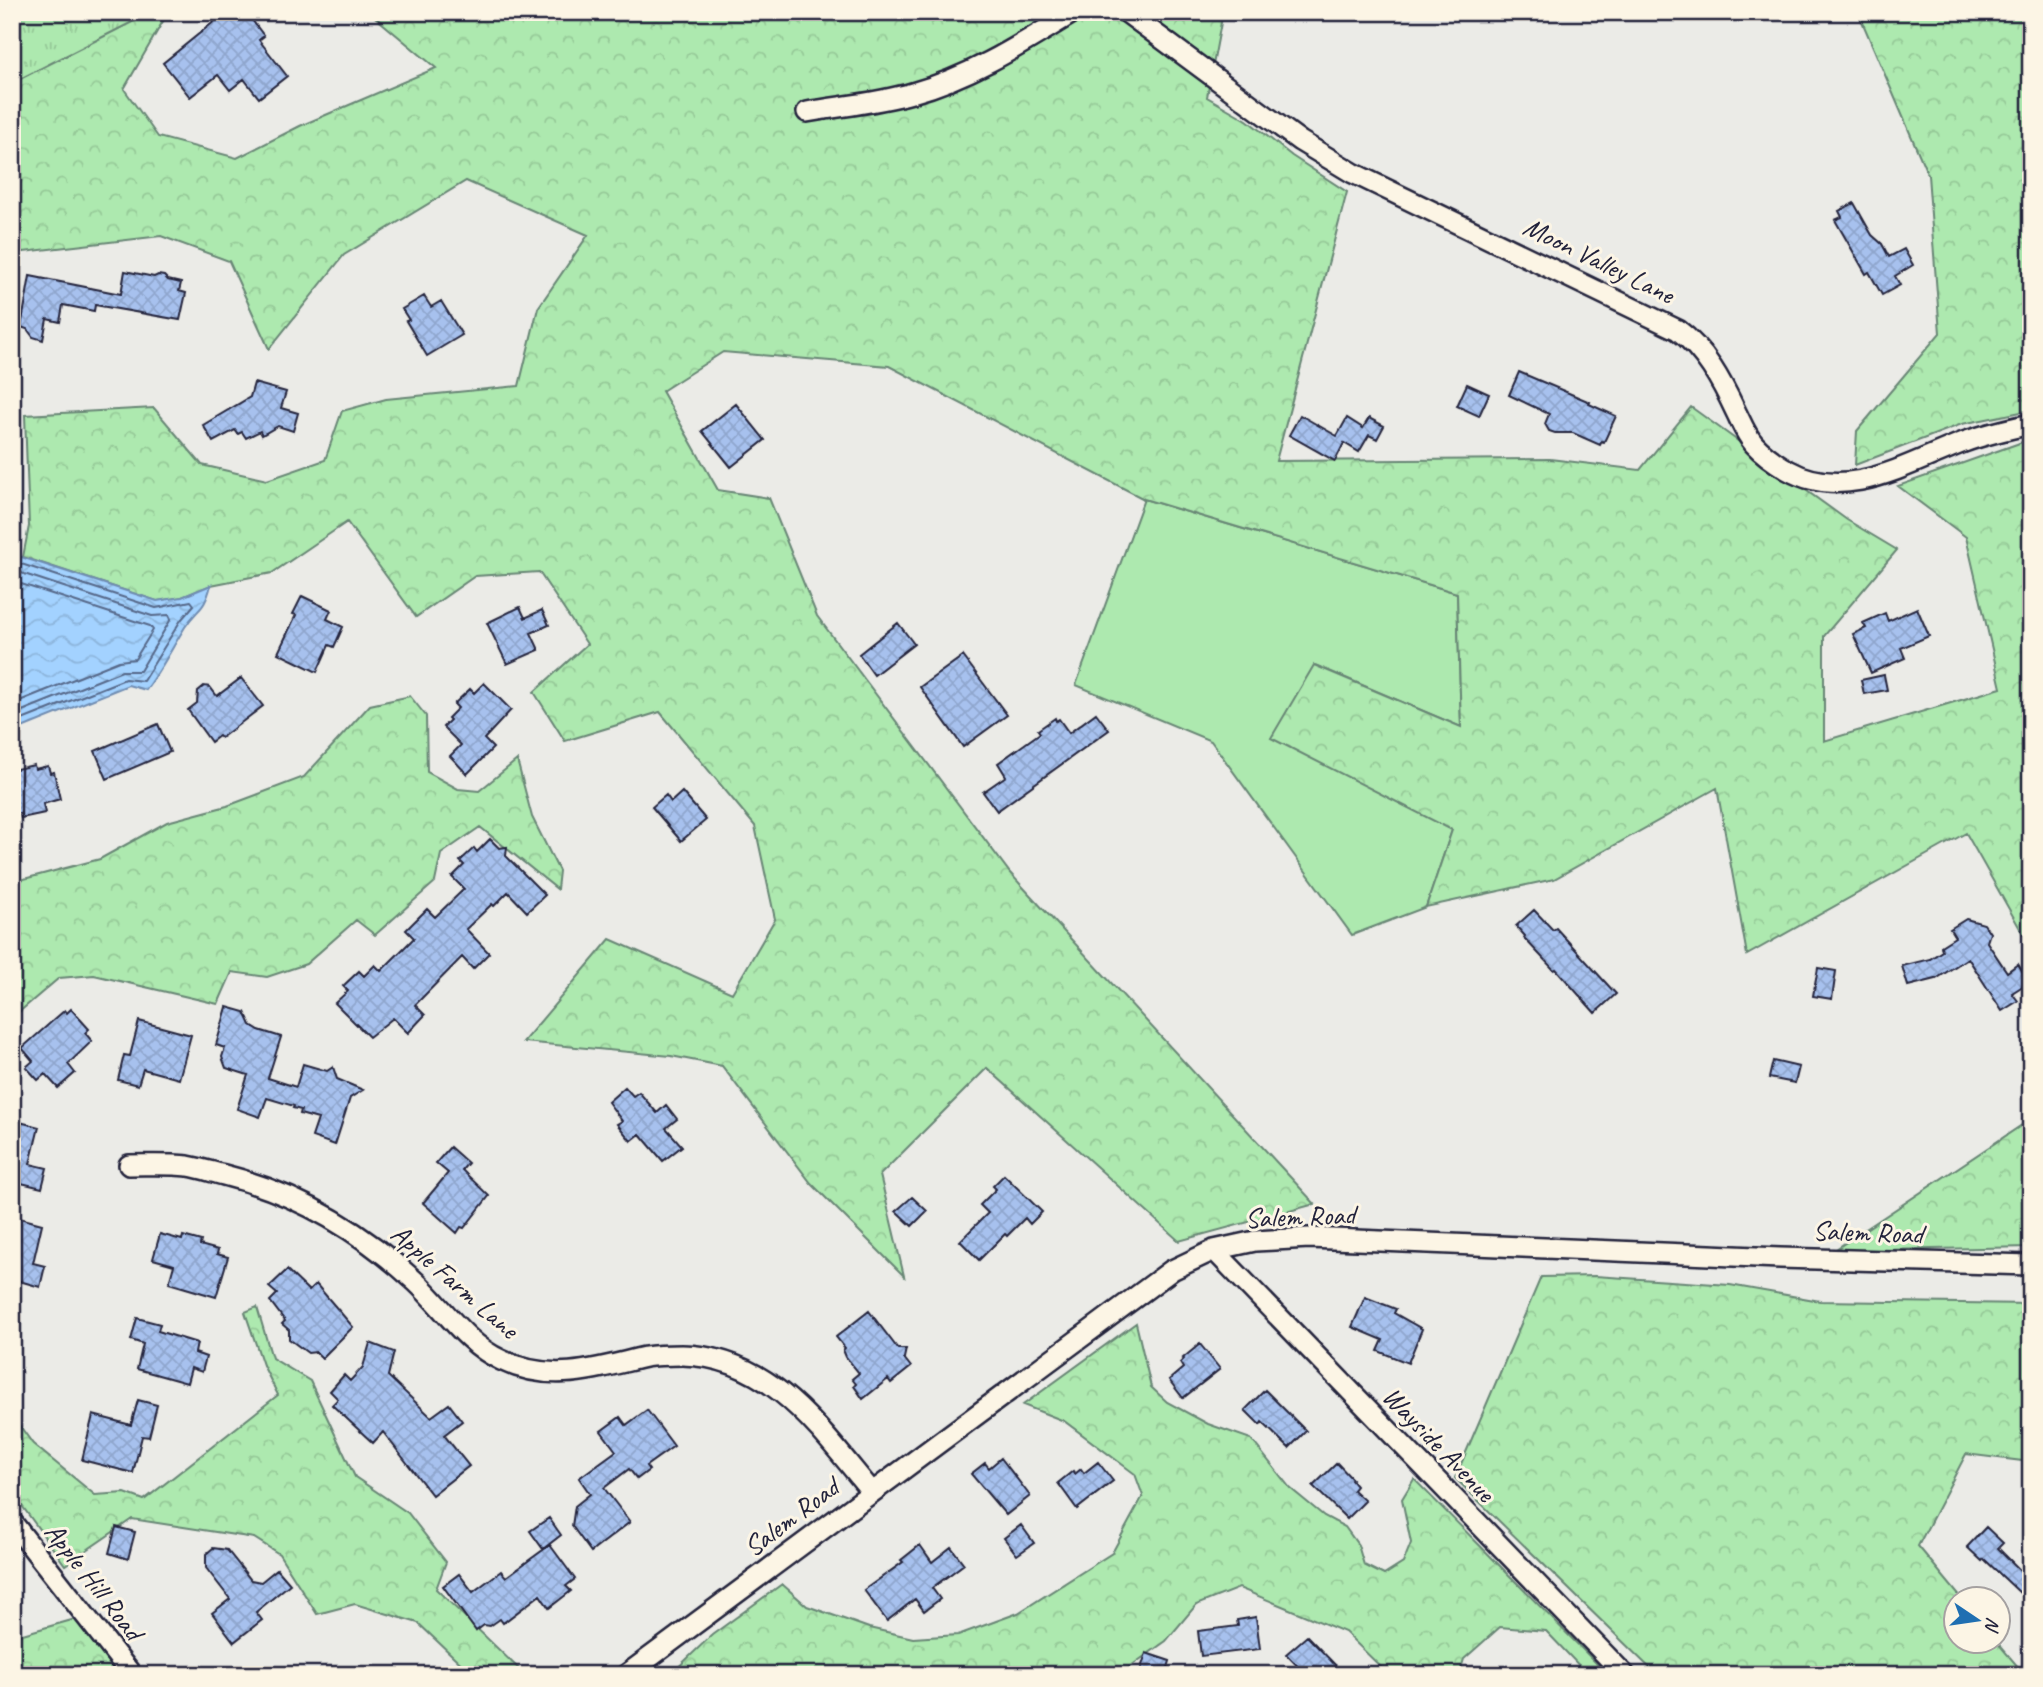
<svg xmlns="http://www.w3.org/2000/svg" width="2043" height="1687" font-family="Caveat,sans-serif">
<defs>
<pattern id="forest-crowns" width="20" height="18" patternUnits="userSpaceOnUse" patternTransform="scale(1.75)"><rect width="20" height="18" fill="#ade9af"/><path d="M2 6a3 3 0 1 1 6 0M12 15a3 3 0 1 1 6 0" fill="none" stroke="#95c897"/></pattern>
<pattern id="park-tufts" width="24" height="20" patternUnits="userSpaceOnUse" patternTransform="scale(1.75)"><rect width="24" height="20" fill="#ade9af"/><path d="M3 7l-1-3M5 7V3M7 7l1-3M15 17l-1-3M17 17v-4M19 17l1-3" fill="none" stroke="#95c897"/></pattern>
<pattern id="water-waves" width="16" height="10" patternUnits="userSpaceOnUse" patternTransform="scale(1.75)"><rect width="16" height="10" fill="#a3d2ff"/><path d="M0 5q4-4 8 0t8 0" fill="none" stroke="#8cb4db"/></pattern>
<pattern id="building-cross-hatch" width="8" height="8" patternUnits="userSpaceOnUse" patternTransform="scale(1.75)"><rect width="8" height="8" fill="#a7c1ee"/><path d="M0 0l8 8M0 8l8-8" fill="none" stroke="#8fa6cd"/></pattern>
</defs>
<rect width="100%" height="100%" fill="#ebebe7"/>
<filter id="ink" filterUnits="userSpaceOnUse"><feTurbulence type="fractalNoise" baseFrequency=".0143" numOctaves="2"/><feDisplacementMap in="SourceGraphic" scale="14" xChannelSelector="R" yChannelSelector="G"/><feConvolveMatrix kernelMatrix="1 2 1 2 8 2 1 2 1" color-interpolation-filters="sRGB"/></filter>
<g filter="url(#ink)">
<path fill="#ade9af" stroke="#688675" stroke-width="2" d="M1144 499 1457 593 1461 727 1315 665 1452 830 1426 907 1352 935 1211 741 1076 685Z"/>
<path fill="url(#forest-crowns)" stroke="#688675" stroke-width="2" d="M12 12H171L166 16 124 89 158 137 237 158 300 126 436 68 369 12H1223L1207 97 1247 120 1292 156 1347 192 1276 461 1550 459 1640 470 1691 407 1847 520 1897 550 1824 636V741L2001 688 1966 537 1898 486 2031 439V948L1966 833 1747 955 1717 788 1554 879 1426 907 1452 830 1271 738 1314 665 1461 727 1457 593 1144 499 889 366 723 352 662 391 718 490 769 498 817 616 1010 873 1315 1204 1179 1241 987 1068 880 1175 904 1276 811 1183 722 1066 671 1056 523 1042 610 939 732 993 775 919 755 826 660 712 565 741 534 692 587 644 539 572 475 576 416 617 347 522 272 573 211 585 182 597 157 601 23 557 29 526 25 415 154 408 202 465 267 480 325 460 342 411 386 399 519 386 538 308 588 235 466 181 344 255 269 349 229 261 161 236 15 253 12 252Z
M1858 12H2031V410L1962 424 1855 465 1857 431 1940 333 1928 175Z
M410 696 426 716 427 772 458 789 479 791 517 760 532 817 559 871 557 889 480 827 441 854 435 882 375 935 356 920 306 964 267 977 232 972 218 1004 94 975 59 978 12 1018V884L20 880 100 859 167 822 227 806 304 777 370 705Z
M2031 1120V1247L1833 1251 2028 1121Z
M1595 1276 1730 1285 1820 1301 2031 1304V1462L1966 1454 1918 1546 1962 1599 1955 1600V1642H1997L2025 1675H1657L1455 1478 1541 1277Z
M257 1307 272 1358 310 1381 355 1477 408 1513 446 1562 436 1589 520 1670 547 1675H473L418 1623 355 1604 317 1614 279 1554 254 1538 132 1519 65 1565 12 1492V1415L33 1444 95 1495 125 1493 144 1500 278 1395 263 1365 245 1312Z
M1136 1323 1151 1387 1167 1402 1208 1424 1251 1439 1290 1488 1324 1516 1345 1527 1358 1545 1364 1565 1384 1575 1403 1563 1411 1543 1402 1499 1414 1479 1608 1675H1588L1546 1631 1500 1627 1464 1659 1459 1675H1389L1345 1632 1239 1588 1196 1605 1166 1641 1118 1675H670L712 1635 782 1584 807 1606 869 1628 913 1638 958 1635 1018 1613 1112 1553 1143 1496 1135 1474 1064 1421 1023 1405Z
M86 1616 132 1675H12V1637Z"/>
<path fill="url(#park-tufts)" stroke="#688675" stroke-width="2" d="M12 12H152L12 83Z"/>
<path fill="url(#water-waves)" stroke="#6f8cb1" stroke-width="2" d="M12 554 157 601 182 597 211 585C204 612 198 607 185 627 172 648 161 670 146 690L128 685 12 732Z"/>
<g fill="none" stroke-linecap="round" stroke-linejoin="round">
<path stroke="#566889" stroke-width="2" d="M12 561 156 608 191 601 194 605 181 620 143 681 125 679 12 724
M12 570 152 616 169 615 171 619 140 671H122L12 715
M12 581 150 626 153 630 135 659 119 661 12 704"/>
</g>
<path fill="url(#building-cross-hatch)" stroke="#22223b" stroke-width="2" d="M226 12H246L264 36 259 40 287 76 259 98 244 79 230 90 218 75 190 97 163 63Z
M1854 203 1872 235 1882 244 1889 257 1904 249 1913 265 1895 276 1900 285 1882 295 1869 272 1866 274 1835 220 1842 217 1839 211Z
M125 271 154 277 158 275 164 276 168 280 181 283 179 291 186 293 180 320 95 305 94 311 63 305 60 322 47 319 43 340 33 337 27 329 21 327 30 276 121 294Z
M424 296 431 307 441 301 462 335 427 356 406 321 409 320 402 309Z
M1519 372 1590 402 1589 404 1616 416 1604 442 1602 441 1600 445 1573 433H1555L1549 431 1545 424 1549 414 1509 395Z
M254 383 286 392 281 408 298 413 293 431 278 426 262 435 260 431 246 438 242 432 238 434 235 430 213 442 203 425 250 397Z
M1467 384 1489 394 1479 416 1457 406Z
M736 404 765 440 731 467 702 431Z
M1300 415 1337 436 1347 418 1363 428 1369 418 1384 426 1377 439 1369 435 1359 452 1344 443 1335 461 1289 435Z
M302 596 331 610 327 619 343 627 334 647 329 645 317 672 278 653 296 615 293 614Z
M520 607 525 618 542 610 549 625 531 633 539 650 507 664 487 623Z
M1917 608 1929 636 1901 648 1905 658 1871 673 1853 634 1866 628 1863 623 1885 613 1888 621Z
M898 623 914 644 874 675 859 654Z
M963 656 1007 715 963 747 920 687Z
M1884 675 1887 690 1864 694 1861 680Z
M241 678 263 706 221 738 219 736 211 742 188 710 197 703 198 691 204 686 210 687 217 696Z
M484 683 511 710 484 739 493 748 467 774 450 756 461 745 443 727 450 720 448 718 458 708 454 704 470 689 474 693Z
M1096 713 1109 730 997 811 983 792 1006 776 998 763 1040 733 1038 730 1055 718 1056 721 1059 719 1069 733Z
M158 724 170 752 107 779 95 751Z
M34 765 35 769 48 766 50 773 54 772 60 799 43 804 45 813 21 818 20 813 15 814 12 812V770Z
M682 792 706 820 681 841 652 807 666 795 671 802Z
M490 839 499 848 507 847 506 856 545 895 527 912 508 892 494 906 492 904 466 929 489 953 473 969 462 957 415 1005 425 1015 408 1033 393 1018 369 1037 335 1003 348 991 343 986 359 971 364 976 375 965 381 971 414 938 406 930 427 909 435 917 464 889 452 877 464 865 460 861 474 848 477 852Z
M1534 910 1553 930 1556 928 1616 994 1595 1013 1556 969 1554 970 1524 938 1525 936 1516 926Z
M1966 919 1984 924 1990 933 1987 942 2007 972 2018 964 2029 982 2012 993 2018 1001 2002 1011 1968 958 1936 979 1908 986 1902 966 1930 959 1942 951 1941 946 1955 937 1950 929Z
M1818 968 1836 971 1832 999 1813 996Z
M227 1007 245 1012 251 1025 259 1030 281 1037 268 1078 296 1087 303 1064 327 1071 333 1067 337 1079 363 1090 350 1098 335 1145 312 1137 318 1119 300 1114 301 1110 293 1108 294 1106 267 1098 260 1117 237 1109 248 1075 226 1068 222 1057 225 1048 216 1045Z
M71 1009 89 1029 85 1033 92 1041 68 1064 75 1073 58 1088 45 1074 38 1080 26 1067 33 1061 22 1048 65 1010 67 1013Z
M139 1021 191 1035 179 1079 143 1069 138 1085 118 1080 124 1055 130 1056Z
M1773 1061 1799 1067 1795 1083 1769 1078Z
M625 1087 633 1096 639 1092 657 1113 666 1105 677 1119 666 1128 682 1146 663 1161 640 1134 631 1141 617 1124 622 1121 608 1102Z
M12 1120 39 1127 30 1164 47 1168 42 1188 17 1182 18 1177 12 1176Z
M450 1147 468 1163 462 1170 489 1196 464 1228 461 1227 457 1233 423 1203 448 1173 436 1163Z
M1004 1175 1042 1212 1030 1224 1025 1218 1007 1236 1005 1234 979 1260 960 1241 988 1213 980 1205 996 1189 993 1186Z
M912 1197 927 1211 912 1226 896 1211Z
M12 1216 42 1224 33 1263 45 1266 40 1287 16 1280 18 1271 12 1269Z
M160 1234 182 1240 183 1236 201 1241 200 1245 218 1250 217 1254 228 1257 216 1297 169 1283 174 1265 153 1259Z
M287 1270 309 1291 316 1284 353 1327 322 1358 316 1352 308 1353 289 1339V1330L282 1324 285 1321 270 1301 277 1294 269 1287Z
M1365 1297 1396 1309 1394 1313 1422 1329 1408 1363 1378 1351 1383 1340 1352 1327Z
M869 1311 898 1349H906L904 1358 911 1367 891 1383 888 1379 863 1399 854 1386 856 1384 852 1379 859 1373 846 1357 843 1350 845 1348 836 1337Z
M137 1318 160 1324 158 1331 197 1343 195 1353 206 1357 202 1372 191 1368 187 1383 137 1369 143 1344 131 1340Z
M370 1343 394 1352 388 1376 431 1417 449 1404 462 1421 444 1435 469 1466 432 1495 383 1432 373 1443 332 1405 338 1399 330 1391 344 1375 350 1381 363 1367Z
M1200 1344 1220 1369 1183 1398 1169 1380 1183 1368 1180 1363 1184 1359 1183 1358Z
M1265 1390 1306 1431 1289 1448 1262 1422 1260 1425 1245 1410Z
M138 1400 157 1405 149 1437 142 1436 133 1473 82 1460 93 1415 131 1425Z
M647 1410 674 1446 646 1466 649 1470 637 1479 629 1469 604 1488 630 1522 591 1552 572 1526 575 1506 590 1494 579 1478 616 1451 601 1431 620 1417 626 1425Z
M1001 1458 1030 1496 1006 1515 971 1474 985 1463 989 1468Z
M1098 1462 1113 1481 1077 1509 1058 1483 1073 1471 1075 1474 1081 1469 1084 1473Z
M1337 1463 1352 1479 1351 1480 1356 1486 1353 1490 1365 1501 1347 1519 1313 1486Z
M549 1518 561 1535 543 1549 530 1531Z
M1021 1525 1034 1543 1017 1555 1004 1538Z
M116 1527 135 1532 128 1559 109 1553Z
M1986 1527 2003 1543 1998 1548 2031 1581 2021 1594 1984 1559 1982 1561 1967 1547Z
M550 1545 575 1579 566 1586 571 1591 549 1608 540 1595 503 1623 500 1619 490 1626 484 1625 476 1631 443 1586 459 1574 473 1592 501 1571 506 1577Z
M920 1545 932 1562 951 1547 964 1564 932 1588 940 1599 924 1611 915 1599 887 1621 864 1590 903 1562 901 1560Z
M213 1548 227 1550 251 1580 261 1582 277 1569 290 1584 256 1612 262 1620 234 1642 212 1613 230 1599 206 1568V1554Z
M1256 1617 1260 1649 1201 1656 1198 1631 1238 1626 1237 1620Z
M1307 1636 1345 1675H1306L1286 1654Z
M1146 1653 1170 1661 1166 1675H1139Z"/>
<g fill="none" stroke-linecap="round" stroke-linejoin="round">
<defs>
<path id="minor" d="M1126 12 1300 141 1353 173 1678 330C1705 350 1722 382 1736 412 1741 422 1746 435 1754 444 1763 454 1776 463 1788 470 1847 503 1908 463 1964 442 1986 434 2008 429 2031 424
M807 112C841 106 878 103 912 93 971 77 1022 44 1074 12
M129 1165C149 1165 168 1164 188 1166 200 1168 212 1172 224 1175 296 1193 361 1231 416 1282 443 1307 466 1344 501 1360 552 1384 593 1369 645 1357 657 1355 670 1355 682 1355 771 1356 820 1430 872 1492
M1214 1250 1625 1675
M12 1522 132 1675
M626 1675 1172 1270 1214 1250 1255 1241 1309 1238 1780 1258 2031 1265"/>
</defs>
<use href="#minor" stroke="#22223b" stroke-width="24"/>
<use href="#minor" stroke="#fcf5e5" stroke-width="19"/>
</g>
</g>
<g text-anchor="middle" dominant-baseline="central" stroke-width="6" stroke-linejoin="round" paint-order="stroke">
<g font-size="28" fill="#22223b" stroke="#fcf5e5">
<text transform="translate(1599 260) rotate(26)">Moon Valley Lane</text>
<text transform="translate(1300 1216) rotate(-2)">Salem Road</text>
<text transform="translate(1868 1232) rotate(2)">Salem Road</text>
<text transform="translate(455 1281) rotate(41)">Apple Farm Lane</text>
<text transform="translate(1439 1444) rotate(46)">Wayside Avenue</text>
<text transform="translate(791 1517) rotate(-37)">Salem Road</text>
<text transform="translate(94 1581) rotate(52)">Apple Hill Road</text>
</g>
</g>
<rect width="2043" height="1687" fill="none" stroke="#fcf5e5" stroke-width="42"/>
<rect x="21" y="21" width="2001" height="1645" fill="none" stroke="#22223b" stroke-width="2.5" filter="url(#ink)"/>
<g transform="translate(1977 1620) rotate(103)"><circle r="33" fill="#fcf5e5" stroke="#a5a1a1" stroke-width="2"/>
<path d="M0-5L12 26L0 18L-12 26Z" fill="#1f6fb2"/>
<text y="-10" font-size="19" font-weight="bold" text-anchor="middle" fill="#22223b">N</text>
</g>
</svg>
